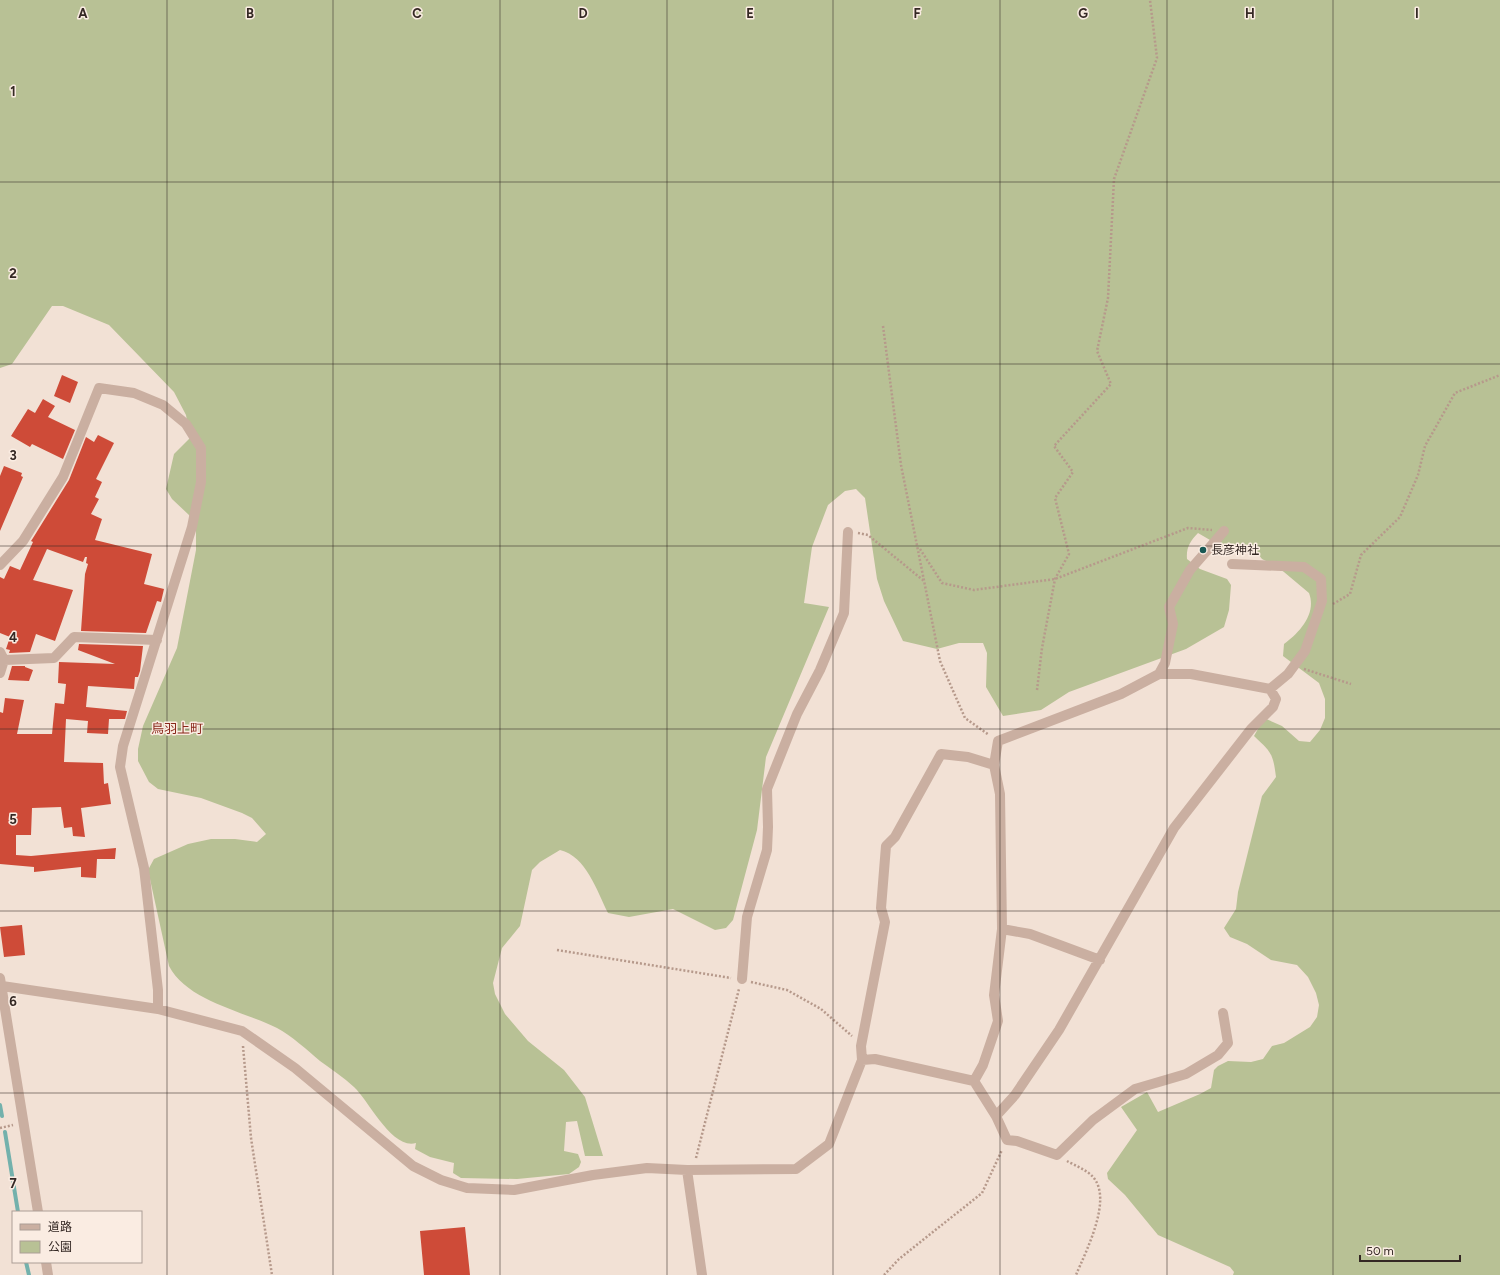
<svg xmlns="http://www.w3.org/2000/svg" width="1500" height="1275" font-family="Figtree,'Noto Sans JP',sans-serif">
<rect width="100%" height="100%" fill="#f2e1d5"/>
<path fill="#b8c195" d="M0 0H1500V1275H1233L1234 1272 1230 1267 1158 1235 1125 1195 1108 1179 1107 1173 1137 1130 1121 1107 1147 1092 1158 1112 1200 1094 1211 1088 1214 1070 1218 1066 1228 1061 1251 1062 1263 1059 1272 1046 1284 1043 1310 1027 1317 1017 1319 1005 1316 993 1308 977 1297 965 1271 960 1247 944 1230 937 1224 928 1236 909 1238 892 1262 796 1276 777C1273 753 1271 752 1254 736L1264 718 1282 726 1299 741 1310 742 1320 730 1325 718V699L1319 683 1283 656 1284 644C1299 633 1317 614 1309 593L1278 567 1262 559 1255 550 1222 547 1198 533C1190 541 1186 548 1187 559L1200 569 1227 579 1231 585 1229 610 1224 627 1186 649 1069 692 1041 710 1003 716 986 687 987 653 983 643H959L937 649 903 641 884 601 877 579 865 498 856 489 845 491 828 505 812 547 804 603 829 607 766 757 757 830 733 920 726 928 715 930 673 909 629 917 608 913C597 891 586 856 560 850L540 862 532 870 520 926 502 948 493 983 495 994 505 1014 528 1041 564 1070 585 1097 603 1156H585L577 1121 566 1122 564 1151 578 1154 581 1162 579 1167 569 1174 517 1179 461 1178 453 1173 454 1163 430 1157 415 1149 416 1143C392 1150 369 1101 354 1087 343 1077 331 1069 320 1061 307 1050 292 1036 277 1028 243 1011 187 1001 169 966L148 870 154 859 188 844 211 839H235L257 842 266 834 252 818 242 813 201 798 158 789 149 782 138 761V749L143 726 177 648 196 550V526L189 515 172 499 166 489 174 454 190 438 186 415 174 392 109 325 63 306H52L12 364 0 368Z"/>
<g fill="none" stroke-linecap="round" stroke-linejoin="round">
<path stroke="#73b1ac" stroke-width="4" d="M0 1105 2 1116
M5 1132 18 1212
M26 1262 29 1275"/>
</g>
<path fill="#ce4b38" d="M62 375 78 382 70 403 54 396Z
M43 399 55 406 48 417 75 430 63 459 32 444 30 447 11 436 28 409 35 413Z
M98 435 114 443 96 479 102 482 95 497 99 499 91 514 102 519 95 540 152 554 144 584 164 589 161 602 157 601 146 633 81 631 85 574 88 564 86 563 87 557H85L83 562 47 549 33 580 73 590 55 641 36 634 30 652 9 653 10 650 6 649 10 637 0 633V577L4 579 10 566 20 570 33 542 31 541 33 538 69 480 86 437 94 442Z
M4 466 22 473 21 476 23 477 0 531V476Z
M79 644 143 646 140 671 138 677H135L134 689 88 686 86 707 127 711 125 719H109L108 734 87 733 88 721 66 719 64 762 103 763 104 784 108 783 111 804 81 808 85 837 73 836 72 827 64 828 61 807 32 808 31 835H16V855L31 856 116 848 115 859H97L96 878 81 877V867L34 872V867L0 864V712L3 713 5 698 24 700 17 734H52L55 703 64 704 66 684 58 683 59 662 115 664 78 650Z
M12 666H25V667L33 670 29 681 8 680Z
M22 925 25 955 4 957 0 927Z
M465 1227 470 1275H424L420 1231Z"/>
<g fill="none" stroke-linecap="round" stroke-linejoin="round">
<path stroke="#b6998b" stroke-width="2.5" stroke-dasharray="2 2" stroke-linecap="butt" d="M883 326 901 465 940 661 965 718 989 735
M858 533 868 535 924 581
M920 549 942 583 974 590 1055 579 1188 528 1212 530
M1333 604 1350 594 1361 555 1400 517 1418 475 1425 446 1455 393 1500 375
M1304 669 1351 684
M1037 690 1042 648 1055 579 1069 554 1055 498 1073 472 1054 446 1111 384 1097 351 1108 298 1114 179 1157 58 1150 0
M557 950 731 978
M751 982 787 990 821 1009 852 1036
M243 1046 251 1138 272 1275
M0 1128 13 1125
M696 1158 739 989
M1067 1161C1074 1165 1087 1170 1093 1177 1113 1199 1086 1251 1076 1275
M884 1275 899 1259 982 1193 1002 1150"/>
<path stroke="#caafa1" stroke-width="10" d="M0 565 23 541 63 477 99 388 134 393 163 405 186 424 201 448V482L192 527 123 746 120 767 144 868 158 990V1009
M0 652 4 660 0 673
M4 660 54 658 74 637 157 640
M1159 674 1165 663 1173 624 1169 607 1190 570 1224 531
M1002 929 1030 934 1100 960
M0 978 38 1212
M742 979 747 917 767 850 768 827 767 789 797 714 820 670 844 613 848 532
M2 986 158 1009 242 1031 295 1068 413 1166 441 1180 467 1188 514 1190 593 1175 647 1168 687 1170 796 1169 829 1144 862 1060 861 1046 885 922 881 908 886 846 895 837 941 754 968 757 994 765
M862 1060 875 1059 974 1081 996 1116 1007 1140 1017 1141 1057 1155 1093 1120 1135 1089 1186 1074 1218 1055 1228 1043 1223 1013
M974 1081 983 1065 998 1021 994 995 1002 929 1000 794 994 765 998 741 1121 694 1159 674H1191L1270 689 1288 674 1305 651 1322 601 1321 579 1304 567 1232 564
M996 1116 1015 1095 1059 1030 1174 828 1251 729 1273 707 1276 699 1270 689
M687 1170 702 1275
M46 1262 48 1275"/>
</g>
<path fill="none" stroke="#342824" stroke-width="1" stroke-opacity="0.55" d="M167 0V1275M333 0V1275M500 0V1275M667 0V1275M833 0V1275M1000 0V1275M1167 0V1275M1333 0V1275M0 182H1500M0 364H1500M0 546H1500M0 729H1500M0 911H1500M0 1093H1500"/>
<circle fill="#185854" stroke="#faece2" stroke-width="1.5" cx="1203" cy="550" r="4"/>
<g text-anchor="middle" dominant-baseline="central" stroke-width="3" stroke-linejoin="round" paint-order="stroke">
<g font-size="12" fill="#342824" stroke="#faece2" text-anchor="start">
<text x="1211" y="550">長彦神社</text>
</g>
<g font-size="13" fill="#882619" stroke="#faece2">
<text x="177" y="728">鳥羽上町</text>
</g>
</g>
<g font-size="13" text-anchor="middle" font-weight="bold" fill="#342824" stroke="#faece2" stroke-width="3" stroke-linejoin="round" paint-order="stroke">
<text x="83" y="18">A</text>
<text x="250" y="18">B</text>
<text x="417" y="18">C</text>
<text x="583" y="18">D</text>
<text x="750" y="18">E</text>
<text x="917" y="18">F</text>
<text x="1083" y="18">G</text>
<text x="1250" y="18">H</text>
<text x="1417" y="18">I</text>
<text x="13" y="96">1</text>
<text x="13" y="278">2</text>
<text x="13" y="460">3</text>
<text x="13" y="642">4</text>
<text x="13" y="824">5</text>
<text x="13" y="1006">6</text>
<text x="13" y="1188">7</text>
</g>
<rect x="12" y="1211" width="130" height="52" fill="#faece2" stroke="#ab9e96"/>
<rect x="20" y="1224" width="20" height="6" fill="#caafa1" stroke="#ab9e96"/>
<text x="48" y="1231" font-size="12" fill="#342824">道路</text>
<rect x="20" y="1241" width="20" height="12" fill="#b8c195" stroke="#ab9e96"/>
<text x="48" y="1251" font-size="12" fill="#342824">公園</text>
<path d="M1360 1255v6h100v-6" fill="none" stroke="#342824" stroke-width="2"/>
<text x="1366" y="1255" font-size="12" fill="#342824" stroke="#faece2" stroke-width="3" paint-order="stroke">50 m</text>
</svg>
